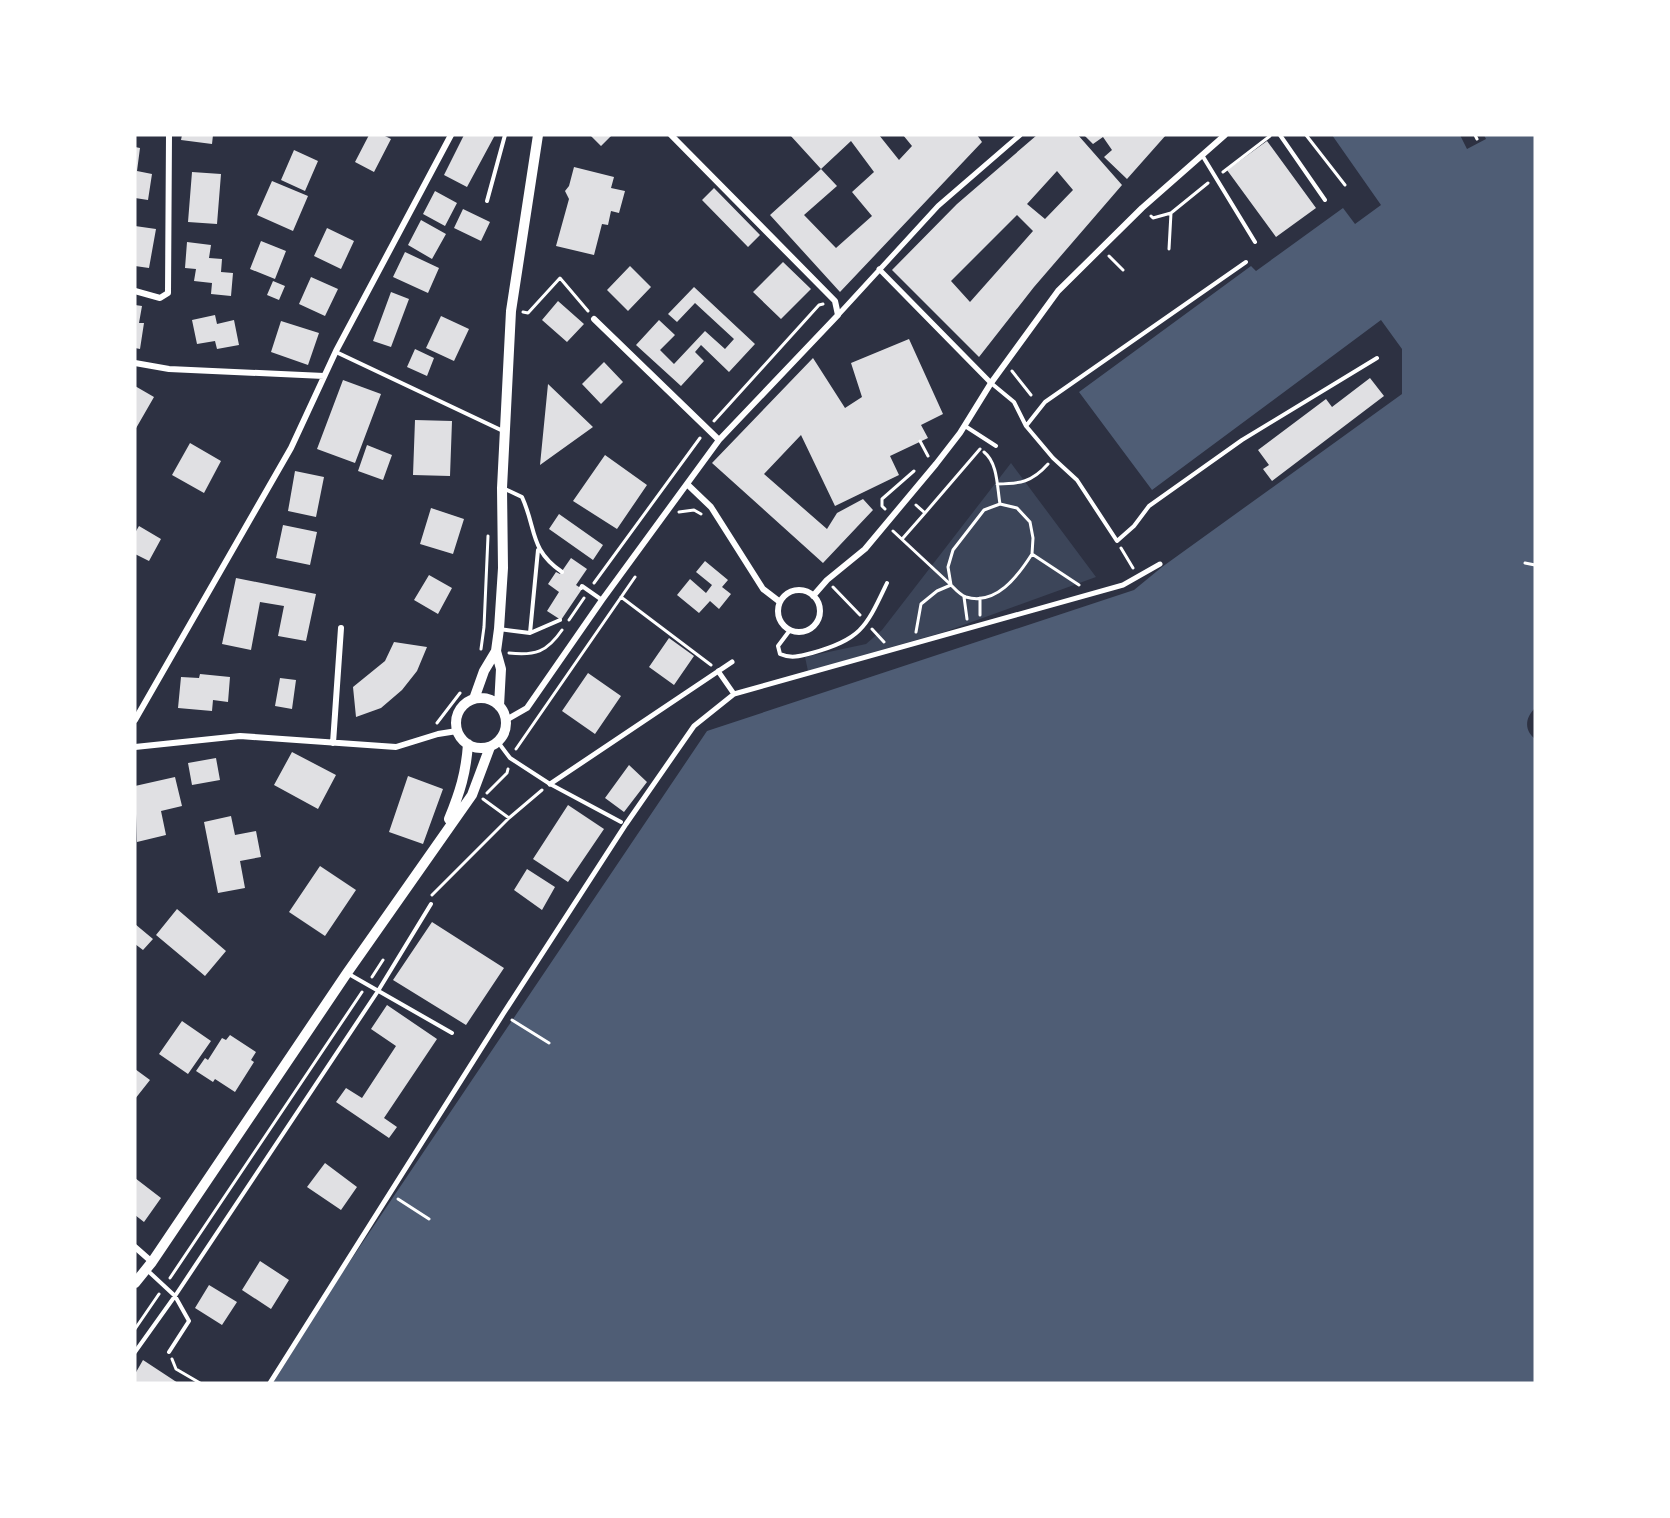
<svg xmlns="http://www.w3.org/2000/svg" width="1670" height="1518" font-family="Rubik,sans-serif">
<rect width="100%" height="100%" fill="#2d3142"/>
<path fill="#3c4559" d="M1011 463 1096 577 944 632 808 671 805 657 866 644 882 630Z"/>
<path fill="#4f5d75" d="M1332 135H1460L1467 149 1486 139 1484 135H1535V708C1525 718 1524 730 1535 739V1383H273L332 1288 707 731 1134 590 1162 567 1402 394V349L1381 320 1152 490 1079 392 1251 266 1256 271 1343 208 1355 224 1381 205Z"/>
<path fill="#e0e0e3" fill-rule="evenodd" d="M182 135H213L212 144 181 140Z
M369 135H383L391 139 374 172 355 162Z
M464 135H495L467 187 444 175Z
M590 135H612L601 146Z
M790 135H879L899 160 912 146 903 135H977L982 142 840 292 770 215 821 169 837 186 804 215 836 248 872 216 852 192 874 172 851 141 821 169Z
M1037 135H1078L1122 185 1034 287 979 357 892 270 957 204ZM1057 171 1073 190 1045 219 1027 204ZM1017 215 1033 231 970 302 951 281Z
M1084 135H1166L1127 179 1104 157 1112 150 1103 137 1093 144Z
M1267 141 1316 208 1276 237 1227 170Z
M135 147 140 148 137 171 152 174 148 200 135 198Z
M294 150 318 161 305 191 281 180Z
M574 167 614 177 611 188 625 191 619 213 611 211 608 225 602 224 594 255 556 246 569 199 565 191 569 186Z
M192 172 221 174 217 224 188 222Z
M272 181 308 196 293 231 257 215Z
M714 188 760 235 748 247 702 200Z
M435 191 457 203 445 226 423 214Z
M463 209 490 222 481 241 454 228Z
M421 220 446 234 432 259 408 245Z
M135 226 156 229 149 268 135 266Z
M327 228 354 241 341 269 314 256Z
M261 241 286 251 275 279 250 269Z
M187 242 211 245 209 258 222 259 221 272 233 273 231 296 211 294 212 283 194 281 196 269 185 268Z
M405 252 439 268 428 293 393 277Z
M783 262 811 289 781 319 753 292Z
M630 266 651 287 628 311 607 290Z
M311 277 338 289 325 316 299 304Z
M273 281 285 286 279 300 267 295Z
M694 287 755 344 729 372 701 345 695 352 704 361 681 386 636 345 659 320 675 335 660 350 674 364 705 331 725 349 734 339 695 303 677 322 668 314Z
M391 292 409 299 391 347 373 341Z
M558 301 584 324 567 342 542 320Z
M135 305 142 306 139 323H144L140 349 135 348Z
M215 315 217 324 234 320 239 345 217 349 215 341 197 344 192 320Z
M441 316 469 329 454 361 426 348Z
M281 321 319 333 308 365 271 352Z
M909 339 943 414 921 425 928 438 890 456 899 475 835 506 801 435 764 474 827 529 837 513 863 499 873 510 823 563 712 463 813 358 845 408 862 397 851 363Z
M415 349 434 358 427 376 407 367Z
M604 362 623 382 601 404 582 384Z
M1370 378 1384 396 1272 481 1263 469 1269 465 1258 450 1326 399 1332 407Z
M343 380 381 394 355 463 317 449Z
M548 384 593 427 540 465Z
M135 386 154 397 135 430Z
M415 420 452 421 450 476 413 475Z
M190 443 221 461 204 493 172 475Z
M367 445 392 455 383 480 358 471Z
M605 455 647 485 617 529 573 501Z
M295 471 324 477 316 517 288 511Z
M431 508 464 519 453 554 420 544Z
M559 514 603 545 593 560 549 529Z
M283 525 317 532 310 565 276 558Z
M139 526 161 539 149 561 135 554V533Z
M571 558 587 569 576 585 582 589 561 620 547 611 559 592 548 584 556 572 560 574Z
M705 561 728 580 722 587 731 594 719 609 710 601 699 613 677 595 690 579 706 593 712 585 696 572Z
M429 575 452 588 438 614 414 600Z
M236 578 316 594 306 641 278 636 284 606 260 602 251 650 222 644Z
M669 638 694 656 674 685 649 667Z
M394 642 427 647 417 671 402 690 381 708 356 717 353 687 385 661Z
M588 673 621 696 595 734 562 711Z
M200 674 230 677 228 702 213 700 212 711 178 708 181 677 199 678Z
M280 678 296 680 292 709 275 706Z
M292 752 336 775 318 809 274 785Z
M216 758 220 780 192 785 188 763Z
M629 765 647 782 624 812 605 798Z
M408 776 443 789 423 844 389 832Z
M175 777 182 806 161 811 166 835 137 842 135 786Z
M568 805 604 829 568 882 533 859Z
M231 816 235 835 256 831 261 857 240 861 245 888 218 893 204 822Z
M320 866 356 890 325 936 289 912Z
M527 869 555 887 542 910 514 890Z
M177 909 226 951 205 976 156 935Z
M432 922 504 968 466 1025 393 980Z
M135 924 153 939 143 950 135 944Z
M387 1005 437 1039 384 1118 397 1127 389 1138 336 1102 346 1088 362 1098 396 1046 371 1029Z
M182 1021 211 1041 188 1074 159 1054Z
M230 1035 256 1052 251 1060 254 1062 235 1092 215 1079 213 1082 196 1071 205 1058 208 1060 222 1038 226 1040Z
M135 1069 150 1080 135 1099Z
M325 1163 357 1187 341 1210 307 1187Z
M135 1178 161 1198 144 1222 135 1215Z
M260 1261 289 1280 271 1309 242 1290Z
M209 1285 237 1302 222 1325 195 1308Z
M143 1360 178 1383H135V1374Z"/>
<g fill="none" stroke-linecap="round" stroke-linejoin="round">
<path stroke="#fff" stroke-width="3" d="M1306 135 1345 185
M1475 135 1477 139
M1223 172 1270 136
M1171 213 1208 183
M1151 216 1153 218 1171 213 1169 249
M1109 256 1123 270
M523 312 528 313 560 278 588 311
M1012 371 1031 395
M714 421 819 305 823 304
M920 441 928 456
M984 452C998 463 997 487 1000 504
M997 484C1020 484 1032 482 1048 464
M916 505 925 513 980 449
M885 509 882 506V499L914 471
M679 512 694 510 701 514
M893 531 950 584
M903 538 925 513
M1121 548 1133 568
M1525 563 1535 565
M594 583 700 438
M951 585 948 567 953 550 984 510 1000 504 1017 508 1030 522 1033 538 1032 554 1079 585
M833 587 860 615
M621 597 711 665
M964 597 967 619
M980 598V615
M569 620 584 598
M872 629 884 642
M916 632 921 604 937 591 951 585C955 589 960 595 966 597 996 606 1018 576 1032 554
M481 649 484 627 488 536
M509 653C535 656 547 652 562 630
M437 723 460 693
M516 749 635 577
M487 793 507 773 508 769
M483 799 509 818
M432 895 509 818 542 790
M372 977 383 960
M512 1020 549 1043
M398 1199 429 1219
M170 1278 362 992
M135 1329 159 1294
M172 1359 176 1369 200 1383"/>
<path stroke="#fff" stroke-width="4" d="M1280 135 1325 200
M1202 155 1255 242
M487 201 505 135
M336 352 503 431
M991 383 1014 402 1026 426 1053 458 1077 480 1117 541 1134 526 1149 506 1242 440 1377 358
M965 426 996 446
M1026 426 1045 402 1246 262
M505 489 522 497C537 530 529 549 562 572
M581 588 582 586 602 600
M499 629 530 633 560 620
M790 630 778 646 780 654C791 659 801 656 812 653 862 639 866 627 887 583
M530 633 538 550
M498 742 510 758 550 784 621 822
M347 973 452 1033
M147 1270 175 1296 189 1321 169 1352
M135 1352 175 1296 378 991 431 904"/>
<path stroke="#fff" stroke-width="5" d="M879 269 991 383
M838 315 938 206 1020 135
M718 671 734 694
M550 784 732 662
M270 1383 503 1014 626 824 694 726 734 694 1123 585 1160 564"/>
<path stroke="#fff" stroke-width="6" d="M135 291 160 298 168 293 169 135
M594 319 719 440
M135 363 169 369 324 376
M687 484 711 507 763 589 780 602
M778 611a21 21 0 1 1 42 0a21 21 0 1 1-42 0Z
M813 596 827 580 865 549 936 464 960 433 991 383 1058 291 1142 208 1225 135
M135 720 291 448 336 351 451 135
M506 720 527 708 602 600 719 440 838 315 835 301 671 135
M333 743 341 628
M135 747 240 736 396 747 438 734 457 731
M135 1247 152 1262"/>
<path stroke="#fff" stroke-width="10" d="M496 651 501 669 499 706
M456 723a25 25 0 1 1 50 0a25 25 0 1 1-50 0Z
M474 699 484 671 496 651 499 629 503 568 502 488 511 311 538 135
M449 819C460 792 466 773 468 744
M135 1283 152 1262 347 973 472 795 490 747"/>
</g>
<rect width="1670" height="1518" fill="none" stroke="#ffffff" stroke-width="273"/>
</svg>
